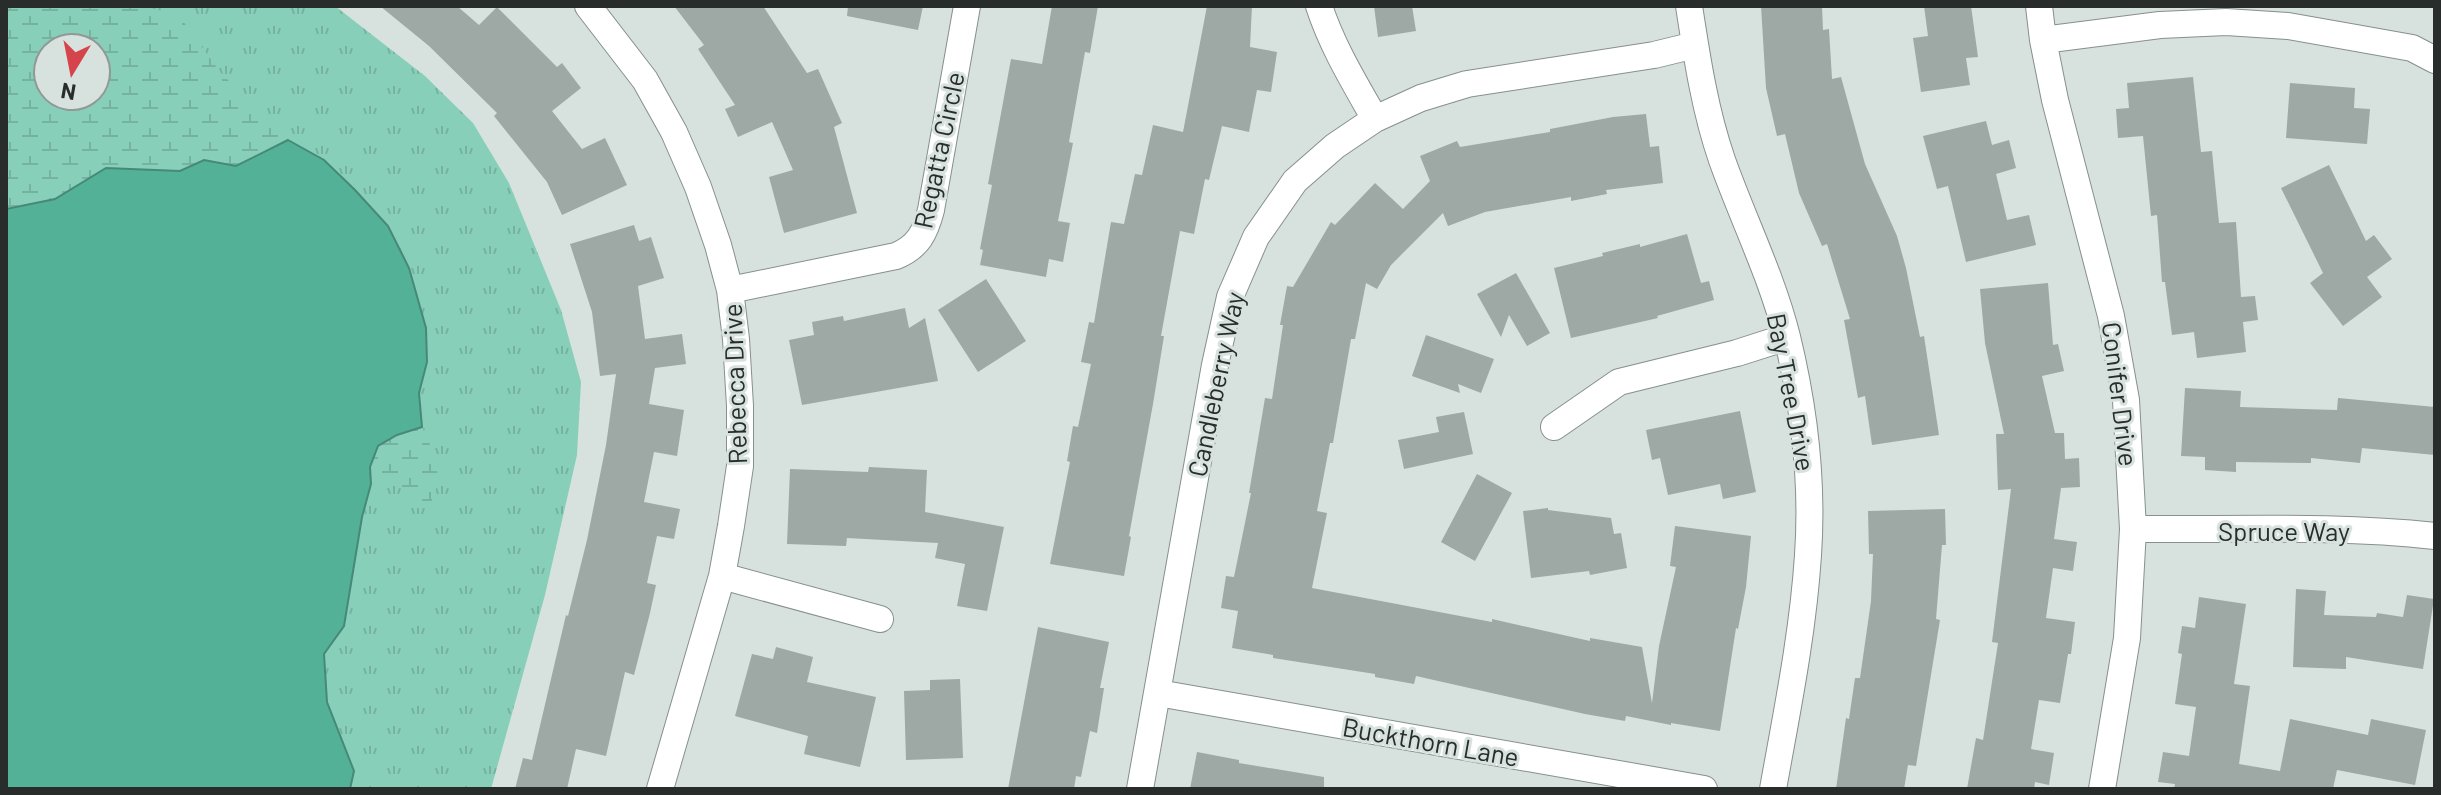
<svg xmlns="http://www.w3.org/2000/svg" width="2441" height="795" font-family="Barlow,sans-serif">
<defs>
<pattern id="grass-tufts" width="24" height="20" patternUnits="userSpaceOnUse" patternTransform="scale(2)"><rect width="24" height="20" fill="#88cfb9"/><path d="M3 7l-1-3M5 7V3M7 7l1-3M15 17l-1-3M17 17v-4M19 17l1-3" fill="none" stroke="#75b29f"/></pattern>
<pattern id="wetland-marsh" width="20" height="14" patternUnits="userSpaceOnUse" patternTransform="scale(2)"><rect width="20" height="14" fill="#88cfb9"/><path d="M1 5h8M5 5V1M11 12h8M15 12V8" fill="none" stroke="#75b29f"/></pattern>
</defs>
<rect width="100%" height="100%" fill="#d7e2de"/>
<path fill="url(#grass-tufts)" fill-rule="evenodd" d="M6 6H335L425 76 473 123 509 183 561 310 581 382 577 455 545 595 491 789H6ZM48 48H96V96H48Z"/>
<path fill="url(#wetland-marsh)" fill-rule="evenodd" d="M6 6H139L178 14 220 72 288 140 236 166 204 160 180 171 106 168 55 199 6 209ZM48 48H96V96H48Z
M422 427 436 458 438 483 429 508H416L406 490 389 476 371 484 370 467 378 446 397 435Z"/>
<path fill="#53b197" stroke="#468977" stroke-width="2" d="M288 140 324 160 355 190 388 226 409 268 426 328 427 362 419 393 422 427 397 435 378 446 370 467 371 484 362 517 344 626 324 654 327 702 354 771 350 789H6V209L55 199 106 168 180 171 204 160 236 166Z"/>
<path fill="#9ea8a5" d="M380 6H457L479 25 497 7 557 67 562 63 581 88 552 111 582 149 605 138 627 185 562 215 547 182 494 116 497 113 429 46Z
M674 6H763L807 73 818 69 842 123 834 127 857 213 784 233 769 177 793 170 772 122 738 137 725 109 735 105 698 49 704 45Z
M848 6H923L918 30 847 16Z
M1052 6H1098L1090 53 1085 52 1069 142 1073 143 1058 221 1070 223 1063 262 1049 259 1046 277 980 265 983 250 980 249 992 185 988 184 1011 59 1042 64Z
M1207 6H1252L1250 47 1277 52 1271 92 1257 90 1249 132 1222 126 1209 180 1205 179 1194 234 1180 231 1161 336H1164L1153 404 1129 536 1131 537 1124 576 1050 564 1070 462 1067 461 1073 426 1078 427 1091 364 1081 362 1089 322 1094 323 1111 222 1124 224 1135 174 1142 175 1153 125 1183 132Z
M1374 6H1412L1416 31 1378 37Z
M1761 6H1822L1823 30 1829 29 1832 79 1841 77 1865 164 1897 236 1906 268 1920 337 1924 336 1939 435 1872 445 1865 396 1858 398 1851 358 1844 320 1850 319 1827 244 1822 246 1799 193 1785 134 1777 136 1766 88Z
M1924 6H1971L1978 57 1966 58 1970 85 1921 92 1913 38 1928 36Z
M2193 77 2201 152 2212 151 2219 223 2236 222 2241 297 2255 296 2258 320 2243 322 2246 352 2197 358 2194 332 2172 335 2165 282H2162L2157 215 2151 216 2143 136 2118 138 2116 109 2129 108 2127 83Z
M2290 83 2355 88 2354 108 2370 109 2367 144 2286 138Z
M1646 114 1650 147 1659 146 1663 183 1606 190 1607 194 1571 201V197L1485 212 1448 226 1443 213 1391 265 1377 289 1366 283 1355 339H1351L1333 443H1330L1317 511 1327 513 1312 588 1492 622V619L1590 641V638L1642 647 1652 703 1659 646 1676 567 1670 566 1675 526 1751 536 1746 587 1738 629 1736 628 1720 731 1671 723V725L1626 716 1625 721 1585 714 1416 676 1414 684 1375 677V674L1273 658V655L1232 648 1238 611 1221 608 1226 576 1234 577 1251 493H1249L1265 398 1272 399 1283 325H1280L1287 286 1293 287 1331 222 1335 225 1375 183 1403 209 1430 181 1420 156 1457 141 1460 147 1550 132V129L1613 117Z
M1986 121 1992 145 2009 140 2016 168 1996 174 2007 220 2029 215 2036 245 1966 262 1948 186 1937 189 1923 136Z
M2329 165 2366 241 2374 235 2392 259 2367 277 2382 297 2343 326 2310 283 2323 273 2281 188Z
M634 225 639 241 651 237 664 278 638 286 645 339 682 334 686 364 655 368 649 404 684 410 677 456 654 452 644 502 680 509 674 539 657 536 647 583 656 585 650 613 634 675 625 672 606 756 576 749 567 789H515L523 758 532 760 566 615 568 616 587 540 606 445 616 374 600 376 592 312 570 244Z
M1687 234 1701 283 1709 281 1714 300 1657 316 1658 318 1571 338 1554 268 1603 256 1602 253 1640 244V247Z
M1516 273 1550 333 1527 346 1509 315 1501 337 1477 294Z
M986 279 1026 341 978 372 938 310Z
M2048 283 2053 345 2058 344 2064 371 2042 376 2055 433H2064L2065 459 2079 458 2080 487 2061 488 2054 539 2077 542 2073 571 2053 568 2046 618 2075 622 2071 654H2068L2060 703 2039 700 2031 749 2054 753 2049 785 2035 782 2034 789H1967L1976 738 1983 740 1998 643 1992 642 2011 489 1998 490 1996 434H2004L1985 343 1980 289Z
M905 308 909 328 925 318 938 381 802 405 789 340 814 335 812 322 843 316 844 321Z
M1426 335 1494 359 1481 393 1458 384 1460 393 1412 376Z
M2185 388 2241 391 2240 407 2337 410 2338 398 2435 407V455L2362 448 2360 463 2311 458V463L2236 462V472L2205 470V457L2181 456Z
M1740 411 1756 492 1723 499 1720 484 1668 495 1660 458 1652 460 1646 430Z
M1464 412 1473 454 1404 469 1398 440 1439 432 1436 417Z
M869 467 927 470 925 512 1004 527 987 611 957 606 965 564 935 558 938 543 847 538 846 546 787 544 790 469 868 472Z
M1477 474 1512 493 1475 561 1441 542Z
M1548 508V510L1611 518 1614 534 1621 533 1627 568 1590 575 1589 571 1531 578 1523 511Z
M1945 509 1946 545H1942L1936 619 1940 620 1916 766 1908 765 1904 789H1836L1846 718 1849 719 1855 678H1860L1871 601 1873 554H1869L1868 511Z
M2296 589 2326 591 2324 615 2376 617 2377 613 2403 617 2407 595 2434 599 2423 669 2346 657V669L2293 667Z
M2199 597 2246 604 2234 684 2250 686 2239 764 2280 771 2290 719 2368 735 2371 719 2426 730 2415 785 2337 770 2333 789H2174L2175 784 2158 782 2163 752 2189 756 2196 707 2175 704 2182 654 2178 653 2182 626 2195 628Z
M1038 627 1109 642 1100 688H1104L1097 733 1090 731 1081 777 1076 776 1074 789H1008Z
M776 647 813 657 807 682 876 697 860 767 804 754 808 736 735 716 752 654 773 659Z
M960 679 963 758 906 760 904 691 930 690V680Z
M1197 752 1239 760V763L1324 777V789H1190Z"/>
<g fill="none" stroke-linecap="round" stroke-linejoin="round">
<defs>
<path id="minor" d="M588 6 645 80 674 132 698 187 718 245 730 290 736 339 740 406V466L731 526 722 576 660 789
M1319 6C1332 46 1354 82 1375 119
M1689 6C1697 58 1705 111 1722 160 1743 219 1772 277 1787 337 1804 407 1813 483 1808 555 1803 633 1787 711 1773 789
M2039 6 2043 40 2055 100 2111 316 2126 400 2133 529 2127 638 2102 789
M2043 40 2160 25 2226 22 2288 26 2356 38 2412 48 2435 60
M730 290 896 256C918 247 925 233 931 210L967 6
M1554 427 1619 382 1737 353 1787 337
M2133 529C2233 530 2335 525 2435 536
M722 576 880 619
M1158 693 1704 789
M1140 789 1215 365 1230 297 1256 237 1295 181 1335 146 1375 119 1421 98 1467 84 1654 55 1695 45"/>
</defs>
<use href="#minor" stroke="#86908c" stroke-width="28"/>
<use href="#minor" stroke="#fff" stroke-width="26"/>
</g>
<g text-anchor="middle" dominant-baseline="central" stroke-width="6" stroke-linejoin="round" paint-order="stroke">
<g font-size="26" fill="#282c2b" stroke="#d7e2de">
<text transform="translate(938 150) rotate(-78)">Regatta Circle</text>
<text transform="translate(734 384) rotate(-92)">Rebecca Drive</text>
<text transform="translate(1215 384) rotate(-78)">Candleberry Way</text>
<text transform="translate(1792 392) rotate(79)">Bay Tree Drive</text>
<text transform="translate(2121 394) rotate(83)">Conifer Drive</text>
<text x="2284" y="530">Spruce Way</text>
<text transform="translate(1431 741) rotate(10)">Buckthorn Lane</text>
</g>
</g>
<rect width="2441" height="795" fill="none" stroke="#282c2b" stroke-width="16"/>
<g transform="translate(72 72) rotate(190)"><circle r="38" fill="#d7e2de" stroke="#919996" stroke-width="2"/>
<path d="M0-6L14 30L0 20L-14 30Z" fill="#d4444a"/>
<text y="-12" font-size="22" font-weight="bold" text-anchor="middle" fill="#282c2b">N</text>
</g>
</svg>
